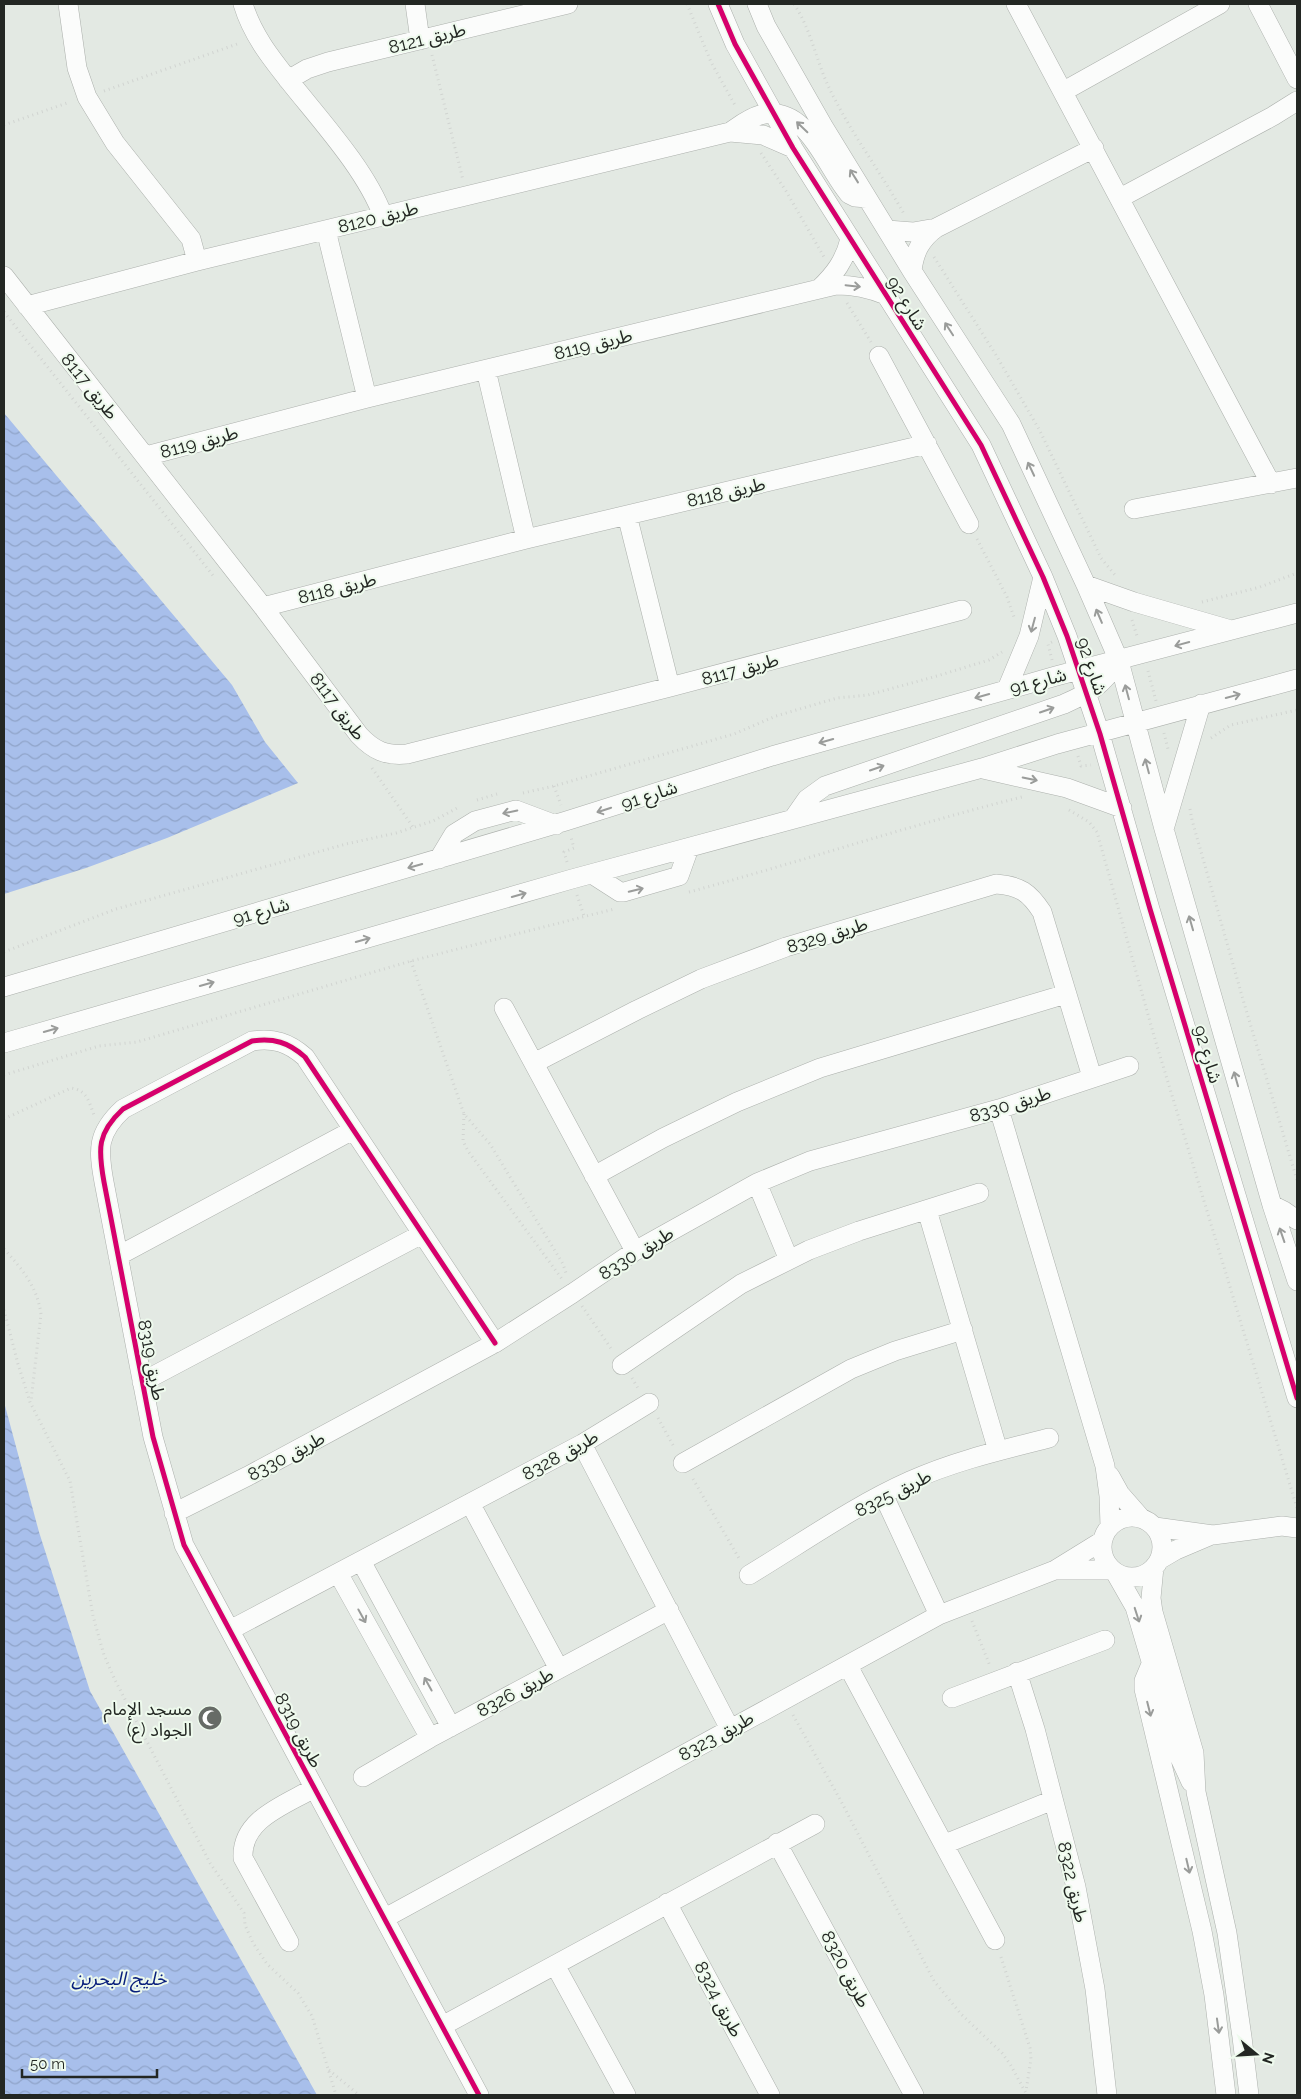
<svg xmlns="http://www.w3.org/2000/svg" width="1301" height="2099" font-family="Raleway,'Noto Sans Arabic',sans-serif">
<defs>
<pattern id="water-waves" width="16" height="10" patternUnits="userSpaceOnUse" patternTransform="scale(1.25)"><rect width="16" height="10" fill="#a8bfeb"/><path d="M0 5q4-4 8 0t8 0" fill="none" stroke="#90a4c9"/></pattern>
</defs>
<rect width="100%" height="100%" fill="#e3e9e3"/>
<path fill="url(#water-waves)" d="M4 413 232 685 265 742 298 783 167 838 86 868 4 894Z
M4 1402 39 1532 90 1691 317 2095H4Z"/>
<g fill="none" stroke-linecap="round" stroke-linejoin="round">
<defs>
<path id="minor" d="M68 4 77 68 87 97 115 143 191 239 197 261
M243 4C252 34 270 57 290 82 321 121 366 170 383 216
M415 4 420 40
M718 4 735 44 793 148 981 445 1043 577 1067 636 1100 734 1150 909 1297 1398
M757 4 766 26 823 126 912 271 1011 424 1086 585 1119 661 1164 829 1272 1205 1297 1281
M1016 4 1271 484
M1258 4 1297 79
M288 80 307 69 328 62 568 4
M1064 91 1220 4
M730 132C739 126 749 118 760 115 807 103 825 166 849 194L855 197 867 198
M1120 198 1273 116 1297 101
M326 230 367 398
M887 230 913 232 936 228
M912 271C914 252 921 239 936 228L1094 148
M4 276 263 607 359 735C374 751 386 756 407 754L670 687 962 610
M819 289C835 274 845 260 850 239
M27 306 197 261 730 132 763 135 793 148
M879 356 969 524
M486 370 526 539
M146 456 367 398 836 285C855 285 869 288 886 295
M1134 509 1297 478
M627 515 670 687
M1086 585 1134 602 1231 630
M263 607 526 539 927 444
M1007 689 1029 636 1043 577
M983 769 1067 788 1122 808
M793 819 807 799 825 786 1064 704C1093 691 1101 686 1119 661
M1164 829 1201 704
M439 859 454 834 475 821 516 810 556 825
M592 874 620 892H624L679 876 689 848
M4 987 566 821 772 756 1056 676 1297 613
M504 1008 635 1251
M4 1043 572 879 982 768 1057 744 1297 679
M534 1063 637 1010 701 979 786 947 996 884C1020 886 1029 892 1042 912L1092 1077
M999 1109 1105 1466 1109 1496 1110 1526
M594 1176 663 1138 737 1102 820 1068 1066 994
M757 1183 789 1260
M1272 1205 1284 1211 1297 1220
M927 1210 998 1451
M118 1256 353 1130
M622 1365 741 1284 809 1250 859 1231 979 1193
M142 1382 422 1234
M582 1444 730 1729
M683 1463 851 1369 895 1351 963 1330
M1110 1476 1120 1494 1141 1518
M883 1494 939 1615
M470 1503 559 1669
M174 1513 248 1476 495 1343 573 1293 635 1251 757 1183 810 1161 999 1109 1129 1066
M1102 1547a30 30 0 1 1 60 0a30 30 0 1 1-60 0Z
M1155 1527 1213 1535 1282 1526 1297 1528
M1159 1560 1176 1550 1209 1536
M361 1561 451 1727
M1154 1567 1151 1598 1153 1612 1194 1753 1196 1792 1227 1933 1242 2037 1249 2095
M1058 1570H1112
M1115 1572 1135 1607 1179 1756 1191 1782
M338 1573 430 1738
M749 1575C802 1543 854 1506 910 1481 954 1461 1002 1450 1049 1438
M230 1630 582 1444 649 1403
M1152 1662 1144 1681V1689L1202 1931 1214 1995 1226 2095
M848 1666 995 1940
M1017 1672 1035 1729 1076 1887 1095 1989 1107 2095
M952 1698 1105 1640
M363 1777 430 1738 669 1610
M777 1843 914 2095
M945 1844 1053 1800
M667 1903 770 2095
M385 1918 939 1615 1055 1570 1102 1541
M289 1942 243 1858C241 1819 285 1805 314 1788
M555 1965 626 2095
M442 2026 815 1824
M479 2095 184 1545 153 1437 104 1182C98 1149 97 1133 123 1109L252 1041C274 1038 288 1042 305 1057L495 1343"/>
</defs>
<use href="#minor" stroke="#acb0ac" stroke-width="20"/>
<path stroke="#d1d4d1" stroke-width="3" stroke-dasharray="1 4" stroke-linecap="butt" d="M687 4 711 62 736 107
M794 4C810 28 815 55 826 81 847 128 879 169 904 214
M432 55 463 180
M104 91 240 43
M4 125 70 102
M761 153 786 191 824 257
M934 257 996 355 1040 431 1101 558 1115 575
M847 303 871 342
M4 312 215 578
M977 539 1007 597 1014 617
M1202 602 1260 587 1297 573
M1132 620 1137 636
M1052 642 1048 644 1052 660
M1148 671 1156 701
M1164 733 1168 749
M1211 738 1231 725 1297 710
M1078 756 1081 766 1091 765
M372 768 413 827
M554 786 561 805
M523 793 554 786 734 734 776 716 837 698 868 695 937 676 989 660 1002 652
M477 800 497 794
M1190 809 1192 820 1244 1003 1297 1180
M1069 810 1089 822 1097 832 1154 1036 1297 1508
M567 862 564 852 574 848 571 837
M689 892C800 862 910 825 1022 797
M577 895 584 916
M4 952 116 909 346 844 396 833 433 821 459 807
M411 961 464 1114 490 1144 563 1264 567 1276
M4 1075 99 1046 137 1042 411 961 614 909
M464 1114 463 1141 468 1151 562 1279
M4 1119 71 1088C87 1090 89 1102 94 1115
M4 1249C22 1269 37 1286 41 1314L31 1401
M582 1306 612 1350
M4 1310 18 1364 30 1402 70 1481 93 1616 104 1655 115 1680 210 1863 244 1913 245 1925 253 1943 267 1964 298 1993 312 2016 336 2095
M632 1378 639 1390
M658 1418 674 1447
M693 1479 740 1560
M972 1621 990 1666
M793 1715 842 1803 934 1981 961 2014 1002 2053 1010 2064 1027 2095
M1001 1957 1030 2048 1031 2059 1026 2091
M329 2070 359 2095"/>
<use href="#minor" stroke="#fbfcfb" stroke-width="19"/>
<defs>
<path id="cycleway" d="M718 4 735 44 793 148 981 445 1043 577 1067 636 1100 734 1150 909 1297 1398
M479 2095 184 1545 153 1437 104 1182C98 1149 97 1133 123 1109L252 1041C274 1038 288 1042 305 1057L495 1343"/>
</defs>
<use href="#cycleway" stroke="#eefaed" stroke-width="8"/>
<use href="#cycleway" stroke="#d6006c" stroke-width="5"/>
</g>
<defs><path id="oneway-shaft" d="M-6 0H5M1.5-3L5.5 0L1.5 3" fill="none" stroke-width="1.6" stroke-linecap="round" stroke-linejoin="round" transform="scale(1.25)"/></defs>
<g stroke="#9a9c9a">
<use href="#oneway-shaft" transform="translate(802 127) rotate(-136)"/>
<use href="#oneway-shaft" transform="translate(854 176) rotate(-122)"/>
<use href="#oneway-shaft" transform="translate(853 286) rotate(6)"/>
<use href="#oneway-shaft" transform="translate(949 329) rotate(-123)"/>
<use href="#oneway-shaft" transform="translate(1031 469) rotate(-115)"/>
<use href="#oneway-shaft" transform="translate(1099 616) rotate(-113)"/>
<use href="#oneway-shaft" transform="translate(1033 625) rotate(105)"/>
<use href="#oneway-shaft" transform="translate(1182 644) rotate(165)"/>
<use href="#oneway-shaft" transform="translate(1127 692) rotate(-105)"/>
<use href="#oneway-shaft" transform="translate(982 696) rotate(164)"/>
<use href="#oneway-shaft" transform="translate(1233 696) rotate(-15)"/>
<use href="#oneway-shaft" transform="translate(1047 710) rotate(-19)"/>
<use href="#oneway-shaft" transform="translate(826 741) rotate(164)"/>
<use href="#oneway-shaft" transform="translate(1147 766) rotate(-105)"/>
<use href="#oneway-shaft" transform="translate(877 768) rotate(-19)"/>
<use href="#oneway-shaft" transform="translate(1030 779) rotate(12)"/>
<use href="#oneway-shaft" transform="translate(604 810) rotate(162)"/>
<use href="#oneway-shaft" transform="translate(510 812) rotate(168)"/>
<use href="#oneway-shaft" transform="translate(415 866) rotate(164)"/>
<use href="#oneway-shaft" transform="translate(636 890) rotate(-14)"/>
<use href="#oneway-shaft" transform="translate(519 895) rotate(-16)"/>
<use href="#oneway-shaft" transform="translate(1191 923) rotate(-106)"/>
<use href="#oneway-shaft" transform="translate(363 940) rotate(-16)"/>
<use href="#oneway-shaft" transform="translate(207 984) rotate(-16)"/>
<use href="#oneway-shaft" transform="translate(51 1030) rotate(-16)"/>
<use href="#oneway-shaft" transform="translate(1236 1079) rotate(-106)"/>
<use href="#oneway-shaft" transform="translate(1282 1235) rotate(-109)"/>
<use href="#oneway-shaft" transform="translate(1137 1615) rotate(72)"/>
<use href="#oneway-shaft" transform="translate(362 1616) rotate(61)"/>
<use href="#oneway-shaft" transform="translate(428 1684) rotate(-119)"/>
<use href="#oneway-shaft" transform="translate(1149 1709) rotate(76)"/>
<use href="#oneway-shaft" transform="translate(1188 1866) rotate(77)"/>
<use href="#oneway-shaft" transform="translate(1218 2026) rotate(82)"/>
</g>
<defs>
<symbol id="mosque-disc" viewBox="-11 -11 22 22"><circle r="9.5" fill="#666b66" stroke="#eefaed"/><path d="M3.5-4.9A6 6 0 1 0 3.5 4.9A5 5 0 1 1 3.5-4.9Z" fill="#fff"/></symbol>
</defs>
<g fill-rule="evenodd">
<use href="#mosque-disc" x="196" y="1704" width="28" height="28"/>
</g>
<g text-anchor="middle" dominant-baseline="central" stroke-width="4" stroke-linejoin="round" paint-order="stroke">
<g font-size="18" fill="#232723" stroke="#eefaed">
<text transform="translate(427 38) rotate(-14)">طريق 8121</text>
<text transform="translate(378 217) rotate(-14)">طريق 8120</text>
<text transform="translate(907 303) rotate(58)">شارع 92</text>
<text transform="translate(593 344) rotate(-14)">طريق 8119</text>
<text transform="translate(90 386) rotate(51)">طريق 8117</text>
<text transform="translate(199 442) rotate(-15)">طريق 8119</text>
<text transform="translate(726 492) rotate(-13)">طريق 8118</text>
<text transform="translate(337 588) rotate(-14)">طريق 8118</text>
<text transform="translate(1092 666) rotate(71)">شارع 92</text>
<text transform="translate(740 669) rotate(-15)">طريق 8117</text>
<text transform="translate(1038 681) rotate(-15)">شارع 91</text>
<text transform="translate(338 706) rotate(53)">طريق 8117</text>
<text transform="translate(649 795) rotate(-18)">شارع 91</text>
<text transform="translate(261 911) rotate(-16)">شارع 91</text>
<text transform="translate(827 935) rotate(-17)">طريق 8329</text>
<text transform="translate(1208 1054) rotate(73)">شارع 92</text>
<text transform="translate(1010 1104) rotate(-17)">طريق 8330</text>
<text transform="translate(636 1253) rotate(-32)">طريق 8330</text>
<text transform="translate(152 1360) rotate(79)">طريق 8319</text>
<text transform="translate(560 1455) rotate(-29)">طريق 8328</text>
<text transform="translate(286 1456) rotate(-28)">طريق 8330</text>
<text transform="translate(893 1493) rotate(-27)">طريق 8325</text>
<text transform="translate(515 1692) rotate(-28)">طريق 8326</text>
<text transform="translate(299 1730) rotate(62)">طريق 8319</text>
<text transform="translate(716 1736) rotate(-29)">طريق 8323</text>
<text transform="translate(1073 1882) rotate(77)">طريق 8322</text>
<text transform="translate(846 1969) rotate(62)">طريق 8320</text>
<text transform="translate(719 1999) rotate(62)">طريق 8324</text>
</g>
<g font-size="18" fill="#232723" stroke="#eefaed" text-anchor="end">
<text x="192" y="1708">مسجد الإمام<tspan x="192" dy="21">الجواد (ع)</tspan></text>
</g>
<g font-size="19" font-style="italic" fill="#081f7c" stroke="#eefaed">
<text x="119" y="1978">خليج البحرين</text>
</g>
</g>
<rect width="1301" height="2099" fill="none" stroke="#232723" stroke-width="10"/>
<g transform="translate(1256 2054) rotate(108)" stroke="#eefaed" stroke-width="4" paint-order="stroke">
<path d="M0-4L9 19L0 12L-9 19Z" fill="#232723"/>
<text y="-8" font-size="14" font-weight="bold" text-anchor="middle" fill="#232723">N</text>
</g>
<path d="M22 2069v8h135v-8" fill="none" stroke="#232723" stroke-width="2.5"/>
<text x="30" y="2069" font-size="15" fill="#232723" stroke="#eefaed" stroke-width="4" paint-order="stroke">50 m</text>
</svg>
